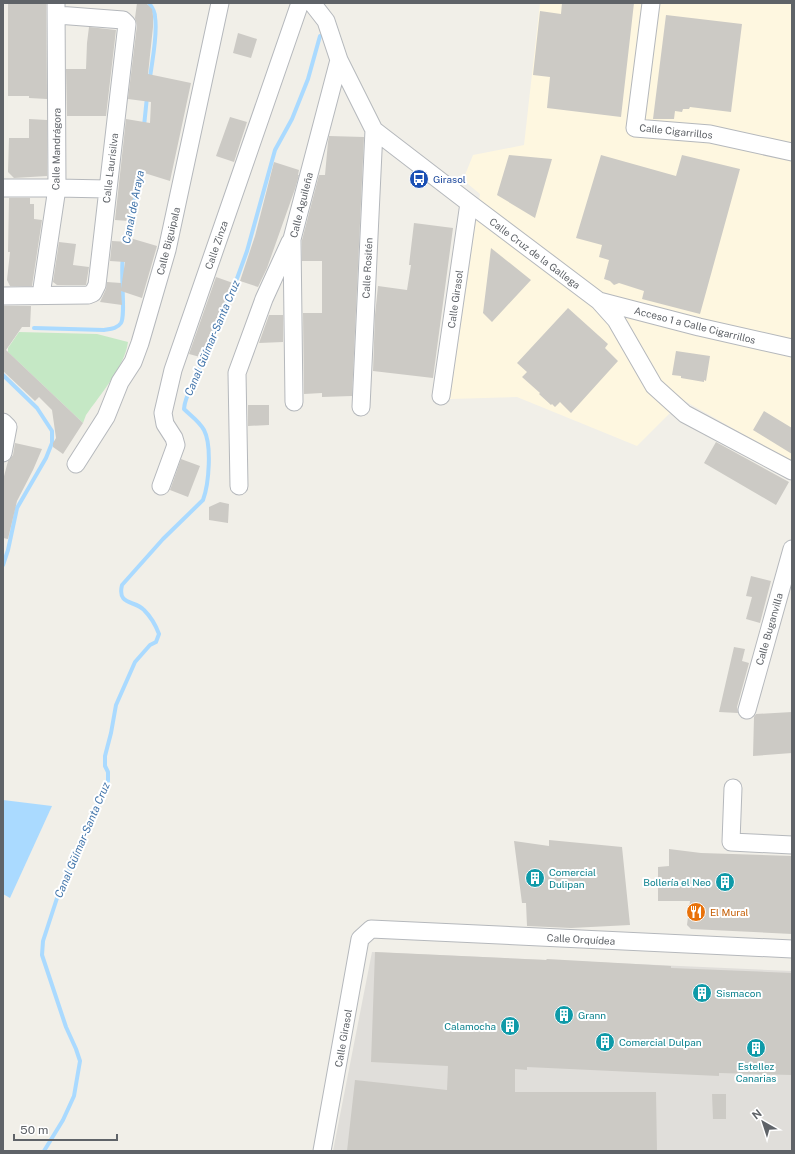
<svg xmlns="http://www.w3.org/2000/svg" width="795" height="1154" font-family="'Public Sans',sans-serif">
<rect width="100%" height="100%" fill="#f1efe8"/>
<path fill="#fef7e0" d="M540 3H792V462L683 400 637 446 517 397 450 399 480 194 463 180 473 155 524 145Z"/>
<path fill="#e0deda" d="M372 952 792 971V1151H333Z"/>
<path fill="#c5e8c5" d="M19 332 97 334 128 342C125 366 100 395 86 415L83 423 8 352V348Z"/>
<path fill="#aadaff" d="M3 800 52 806 10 898 3 894Z"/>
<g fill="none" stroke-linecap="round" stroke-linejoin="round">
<path stroke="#aadaff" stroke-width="4" d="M149 3C152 7 155 12 155 17 158 34 152 61 150 78
M144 126 147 97
M125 246 141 167
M34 328 104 330C110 329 117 329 121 323 126 315 120 271 123 257
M3 375 37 408 52 431V443L46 458 17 508 8 550 3 565
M44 1151 63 1120 74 1096 80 1061 76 1049 66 1027 42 955 43 941 59 892 108 781V772L105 766V756L111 733 116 705 135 662 150 645 156 642 159 634C156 626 151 617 144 610 135 600 117 606 122 585L163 539 203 500C209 484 212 445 204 430 199 421 191 416 184 409 185 395 193 386 198 373 200 369 200 365 201 361L235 284 247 251 275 150 292 119 308 79 320 36"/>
</g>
<path fill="#cccac5" d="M8 3H46L47 99 29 98V96H8Z
M137 3H146L152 9 153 16V27L148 74 191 83 170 181 138 171 129 221 115 220 126 119 150 123 151 102 128 99 137 25 135 18Z
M562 3H634L621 117 547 108 550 77 533 75 540 11 561 14Z
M666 15 742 24 731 112 690 107 689 109H683L682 112 675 111 674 119H653Z
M89 27 116 30 106 116H67L66 69H86L87 43Z
M238 33 257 39 251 58 233 53Z
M230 117 247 122 234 162 216 156Z
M29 119 47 120V176L14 178 8 172 9 138H29Z
M329 136 364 137 352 396 322 397V393L304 394 303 313H322V261H302V240L319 175H325L328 142Z
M509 155 552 159 535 218 497 195Z
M601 155 676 176 682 155 740 169 700 314 642 299 644 291 619 283 614 285 610 281 604 279 609 260 599 257 602 245 576 238Z
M274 162 299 170 298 175H299L295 189 267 268 258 287 240 281 255 236Z
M9 198H30V204H34V219L42 220 32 286H10L7 280 10 252H8Z
M414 223 453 228 433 378 373 371 375 315 378 286 407 290 411 265H409Z
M130 238 157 246 142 298 121 291 122 305 100 302 106 289 107 282 121 283V289L125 262 110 261 112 241 129 242Z
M59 242 76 244 73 265 89 267 86 285H57L53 282Z
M491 248 531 280 492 322 483 313Z
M216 277 233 283 200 357 189 354Z
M3 306H31L30 327H22L6 350 83 423 63 454 53 447V443L56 438 52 410 39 397 35 401 3 371Z
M568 308 608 344 605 348 618 361 571 413 560 402 555 407 552 404 551 405 539 394 540 393 522 377 527 372 517 363Z
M269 315H283V342L259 343Z
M676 351 710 356 706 381 704 380V382L681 378V376L672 375Z
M248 405H269V425L248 426Z
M764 411 792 428V454L753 430Z
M716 442 789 482 776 505 704 463Z
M15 443 42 449 33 470 17 501 8 539 3 538V480L8 461 13 455Z
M181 459 200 466 188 497 170 490Z
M220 502 229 504 228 523 209 520V507Z
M751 576 771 581 760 623 746 619 752 597 746 596Z
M734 647 745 649 742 661 749 663 737 707 738 713 719 712Z
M792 712V753L753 756 754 717 756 714Z
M549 840 622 847 630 925 571 928 527 926 526 903H522L514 841 549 846Z
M669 849 701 853 792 856V934L691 929 687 925 690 901H658V867L669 866Z
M375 952 546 960 547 959 671 966V968L792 973V1075L719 1073V1076L527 1067V1070L515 1069V1092H656L657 1151H347L355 1080 447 1090 448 1066 371 1062Z
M712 1094H726V1119H713Z"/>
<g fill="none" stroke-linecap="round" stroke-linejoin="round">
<defs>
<path id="minor" d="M312 3 326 21 339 60 374 130 469 203 599 301 616 320 654 386 685 414 792 471
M651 3 635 128 710 134 792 152
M3 188H57L107 189
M41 295 57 188 56 3
M3 296 88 295 93 293 97 285 127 24 123 20 57 15
M599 301 699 327 792 348
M441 396 469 203
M294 402 292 239 339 60
M361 407 374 130
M3 422 8 427 3 453
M76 464 106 417 120 382 133 362 140 343 167 250 220 3
M161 486 176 445 174 438 165 424 163 413 173 370 300 3
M239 486 237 373 264 299 290 242
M747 710 792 549
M733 788 731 842 792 845
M322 1151 360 939 371 929 792 949"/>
</defs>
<use href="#minor" stroke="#b5b8bc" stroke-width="19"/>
<use href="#minor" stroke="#fff" stroke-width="17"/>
</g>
<defs>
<symbol id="bus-disc" viewBox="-11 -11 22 22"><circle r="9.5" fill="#1a4fb4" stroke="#fff"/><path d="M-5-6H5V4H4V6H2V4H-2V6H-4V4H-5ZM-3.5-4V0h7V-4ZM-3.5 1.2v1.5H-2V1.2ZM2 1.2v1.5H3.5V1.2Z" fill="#fff"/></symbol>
<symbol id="building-disc" viewBox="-11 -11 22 22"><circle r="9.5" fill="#0f9aa8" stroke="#fff"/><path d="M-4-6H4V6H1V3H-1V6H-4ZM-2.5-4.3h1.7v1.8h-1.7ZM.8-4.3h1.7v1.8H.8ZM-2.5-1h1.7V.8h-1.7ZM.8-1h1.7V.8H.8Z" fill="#fff"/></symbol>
<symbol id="restaurant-disc" viewBox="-11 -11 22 22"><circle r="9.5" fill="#e8710a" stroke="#fff"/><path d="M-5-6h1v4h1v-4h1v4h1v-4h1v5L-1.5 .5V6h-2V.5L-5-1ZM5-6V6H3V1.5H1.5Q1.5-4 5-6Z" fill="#fff"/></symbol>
</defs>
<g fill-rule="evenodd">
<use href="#bus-disc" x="408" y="168" width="22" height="22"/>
<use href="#building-disc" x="524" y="867" width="22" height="22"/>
<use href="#building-disc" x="714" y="871" width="22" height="22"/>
<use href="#restaurant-disc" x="685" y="901" width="22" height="22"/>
<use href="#building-disc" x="691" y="982" width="22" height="22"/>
<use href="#building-disc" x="553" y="1004" width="22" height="22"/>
<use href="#building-disc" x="499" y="1015" width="22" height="22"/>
<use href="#building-disc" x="594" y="1031" width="22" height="22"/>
<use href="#building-disc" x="745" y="1037" width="22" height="22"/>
</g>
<g text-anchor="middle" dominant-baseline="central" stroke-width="4" stroke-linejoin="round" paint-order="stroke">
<g font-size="10" fill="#5f6368" stroke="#fff">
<text transform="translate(676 131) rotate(6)">Calle Cigarrillos</text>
<text transform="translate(56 149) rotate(-89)">Calle Mandrágora</text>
<text transform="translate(110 168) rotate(-83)">Calle Laurisilva</text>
<text transform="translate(301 205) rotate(-76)">Calle Aguileña</text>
<text transform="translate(168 241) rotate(-76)">Calle Biguipala</text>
<text transform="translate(216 245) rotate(-71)">Calle Zinza</text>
<text transform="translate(535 253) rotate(37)">Calle Cruz de la Gallega</text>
<text transform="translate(367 268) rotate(-87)">Calle Rositén</text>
<text transform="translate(455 299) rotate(-82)">Calle Girasol</text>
<text transform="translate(695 325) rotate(14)">Acceso 1 a Calle Cigarrillos</text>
<text transform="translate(769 629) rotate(-74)">Calle Buganvilla</text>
<text transform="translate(581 939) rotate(3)">Calle Orquídea</text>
<text transform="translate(343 1038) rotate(-80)">Calle Girasol</text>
</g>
<g font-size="10" fill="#164399" stroke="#fff" text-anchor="start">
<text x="433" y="179">Girasol</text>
</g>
<g font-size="10" fill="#0d838f" stroke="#fff" text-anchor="start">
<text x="549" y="872">Comercial<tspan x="549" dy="12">Dulipan</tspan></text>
<text x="711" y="882" text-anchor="end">Bollería el Neo</text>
<text x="716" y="993">Sismacon</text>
<text x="578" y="1015">Grann</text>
<text x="496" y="1026" text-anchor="end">Calamocha</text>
<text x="619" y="1042">Comercial Dulpan</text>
<text x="756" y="1066" text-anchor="middle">Estellez<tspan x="756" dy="12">Canarias</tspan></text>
</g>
<g font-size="10" fill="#c56008" stroke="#fff" text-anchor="start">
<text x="710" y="912">El Mural</text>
</g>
<g font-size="11" font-style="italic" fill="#4174aa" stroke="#fff">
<text transform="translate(133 207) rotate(-79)">Canal de Araya</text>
<text transform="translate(212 338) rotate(-67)">Canal Güímar-Santa Cruz</text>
<text transform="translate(82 840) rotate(-67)">Canal Güímar-Santa Cruz</text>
</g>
</g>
<rect width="795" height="1154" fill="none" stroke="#5f6368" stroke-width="8"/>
<g transform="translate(763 1122) rotate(321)" stroke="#ffffff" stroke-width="3" paint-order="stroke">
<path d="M0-3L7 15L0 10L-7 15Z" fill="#5f6368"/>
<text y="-6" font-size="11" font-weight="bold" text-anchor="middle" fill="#5f6368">N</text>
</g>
<path d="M14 1134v6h103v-6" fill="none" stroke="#5f6368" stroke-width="2"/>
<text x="20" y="1134" font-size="12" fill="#5f6368" stroke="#ffffff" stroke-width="3" paint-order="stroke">50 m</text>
</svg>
